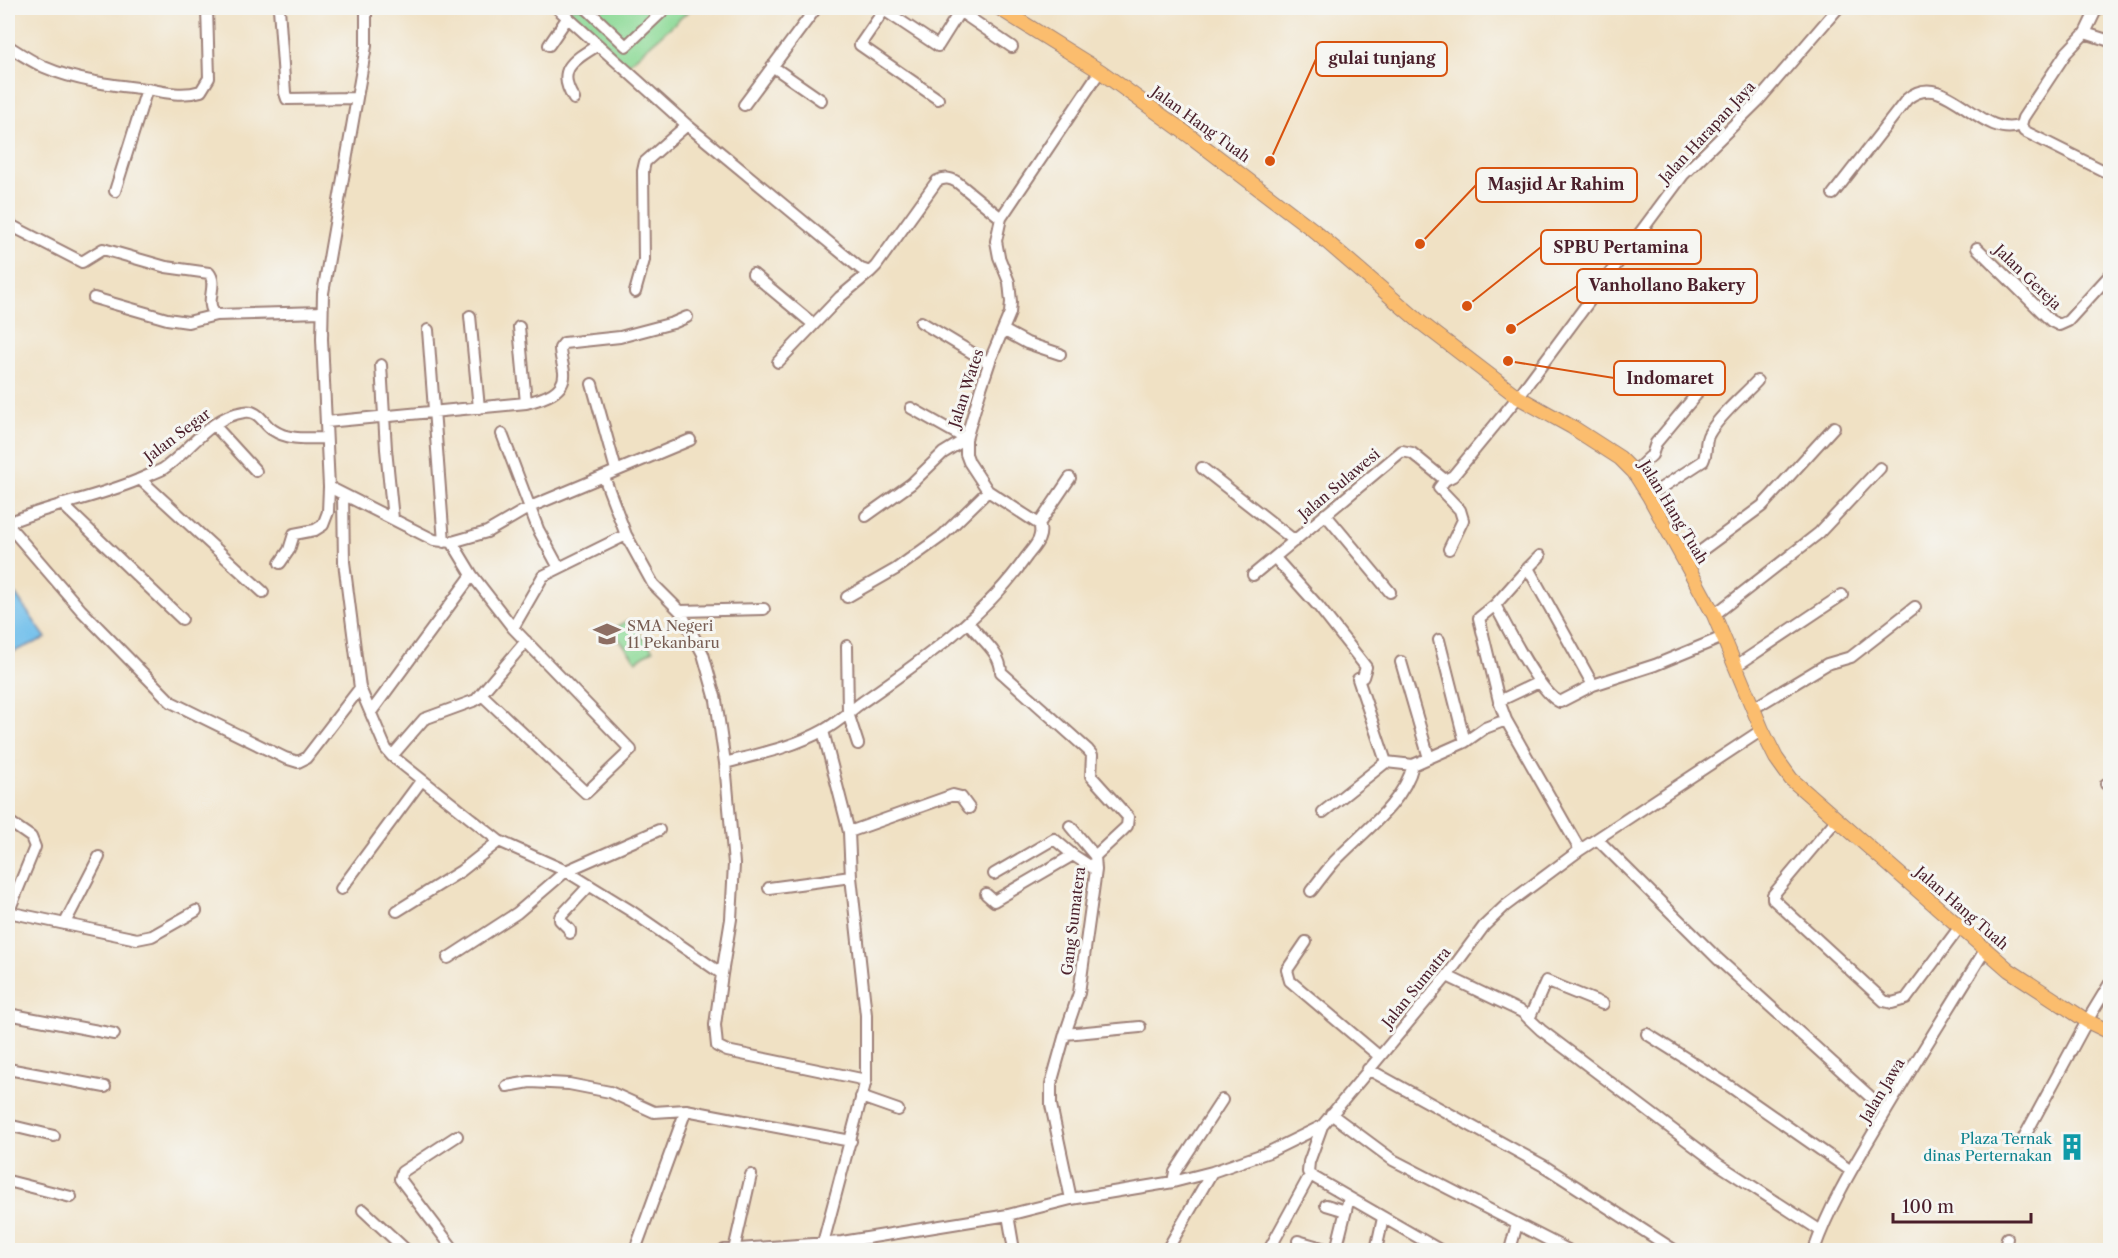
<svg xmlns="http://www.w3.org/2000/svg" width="2118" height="1258" font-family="'Libre Caslon Text',serif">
<rect width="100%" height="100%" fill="#f6f6f2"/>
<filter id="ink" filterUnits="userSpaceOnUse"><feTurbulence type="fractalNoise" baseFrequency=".0167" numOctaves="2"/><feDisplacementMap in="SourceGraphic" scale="12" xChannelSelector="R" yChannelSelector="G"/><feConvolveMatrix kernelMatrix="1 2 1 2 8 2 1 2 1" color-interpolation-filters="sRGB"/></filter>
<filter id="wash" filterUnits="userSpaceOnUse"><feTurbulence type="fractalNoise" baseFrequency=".008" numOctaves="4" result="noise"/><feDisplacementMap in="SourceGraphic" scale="24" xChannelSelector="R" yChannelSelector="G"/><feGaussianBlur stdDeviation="1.35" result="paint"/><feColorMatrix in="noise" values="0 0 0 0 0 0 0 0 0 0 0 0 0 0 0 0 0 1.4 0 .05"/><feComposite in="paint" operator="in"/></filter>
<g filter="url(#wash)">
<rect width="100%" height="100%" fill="#f0e1c4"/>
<path fill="#8dda97" stroke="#6c7c61" stroke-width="1.5" d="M561 8H692L626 66Z
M628 620 653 650 636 661 612 630Z"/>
<path fill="#71bfeb" stroke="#5e6f8b" stroke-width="1.5" d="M8 584 46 638 8 654Z"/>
</g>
<g filter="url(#ink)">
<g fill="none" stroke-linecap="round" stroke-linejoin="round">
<defs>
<path id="minor" d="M279 8 285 93 287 99 356 98
M366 8V46L323 293 322 339 329 487 434 540 452 542 487 532 530 507 690 440
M557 8 687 125 861 269 870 272 876 266 937 181C945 177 950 178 957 182L1001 218
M586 8 626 46 666 8
M955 8 1012 47
M2085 33 2110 41
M549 45 568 17
M8 46C19 53 31 61 44 67 76 81 112 85 147 89 166 92 181 97 201 91L209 78 207 8
M772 66 821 100
M574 99C555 69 574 60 598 45
M938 99 860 45 884 10 938 46 960 11
M744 105 816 8
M2021 125 2023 118 2066 53 2085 33 2097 8
M2021 125 2024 131 2110 174
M115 191 147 89
M1833 194 1907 99C1945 66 1981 142 2021 125
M8 224 82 262 103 249 166 267 209 273C219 285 203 303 216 315
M1977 248 2051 321 2059 325 2068 321 2110 275
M753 274 813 324
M635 292 644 260 643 171 645 162 687 125
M94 298 167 319 188 322 216 315 322 312
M470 316 479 408
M921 322 989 363
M519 327 526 403
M428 330 444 542
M1003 330 1027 343 1060 354
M778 362 840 297 870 272
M381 365 386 449 393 519
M592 384 616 470
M911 408 966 439
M326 422 526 403C541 399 566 393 564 372 563 364 560 356 560 348L564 343 620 337 673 323 687 317
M214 425 256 471
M502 434 538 529 559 568
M1202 468 1295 541
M1634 472 1652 455 1656 443 1696 395
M604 477 626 535 653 584 680 611 703 654 716 700 725 763 734 864 731 919 722 974
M140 479 263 592
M1445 480 1439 488 1460 510 1463 520 1449 549
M343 495 344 562 360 688 386 749 392 756 499 841 566 871 631 911 722 974 715 1025 717 1046 727 1051 866 1080
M1649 496 1703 461C1708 452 1704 442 1709 434 1719 416 1743 396 1757 381
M62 504 182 619
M1325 514 1390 592
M866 516 911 484 943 453 966 439
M8 523C50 505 95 498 138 480 146 476 155 473 163 469 190 451 209 417 244 412 259 409 263 424 273 430 289 441 309 438 326 438
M1039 524 1070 478
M8 525 81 610 171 702 285 758 298 762 306 758 360 688
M452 542 472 575 513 628 631 750 586 793 481 694
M1275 558 1319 607 1366 667 1363 677 1358 679 1386 762
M1686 562 1762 506 1834 427
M280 563 289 550 294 534 315 530 323 525 328 512 329 487
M1528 568 1540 556
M1253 575 1402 451 1412 453 1445 480 1453 476 1518 397 1683 175 1758 101 1838 8
M847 597 896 569 942 536 988 491
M1495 605C1507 627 1540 694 1560 702L1593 685 1655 665 1723 637
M680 611 764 609
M1714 615 1819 533 1880 468
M968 622C979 638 1001 652 1001 672
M513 628 543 576 626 535
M1439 640 1465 742
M847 646 848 713 858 744
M1401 662 1429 758
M1736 666 1842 595
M1001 672 1088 750 1092 755 1091 776 1128 817 1127 826 1123 830 1095 856 1096 870 1079 993 1065 1034 1051 1084V1105L1071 1199
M1499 701 1539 682
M1754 708 1827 664 1851 657 1915 607
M371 712 472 575
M1506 720 1499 701 1479 618 1495 605 1528 568 1593 685
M823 731 849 832 851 877 866 1015V1080L823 1243
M392 756 424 719 476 700 526 641
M725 763C759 754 794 747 824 730 837 723 849 712 861 703 921 661 985 617 1027 556 1035 546 1044 537 1039 524L988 491 969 462 966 454V439L981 388 991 358 1010 313 1011 302 1009 282 999 257 996 241 1001 218 1100 71
M2106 784 2110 787
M1323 812 1386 762 1413 765 1465 742 1485 728 1506 720 1580 850
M1837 819 1773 895V899L1884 1001 1892 1003 1906 999 1959 928
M8 821 31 837 35 847 8 913
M1070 826 1095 856
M849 832 953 795 961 797 969 808
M1597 839 1718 959 1886 1111
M994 874 1054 839 1073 855 1096 870
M769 888 851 877
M341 889 421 781
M1311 891C1318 882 1326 871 1334 862 1361 833 1403 805 1413 765
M986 894 994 901 1073 855
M397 911 461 871 499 841
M8 912 137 939 152 936 196 911
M65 923 99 857
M570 933V930L560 920V917L589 886
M1306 942 1287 970 1290 981 1379 1056
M448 958 517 913 566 871 659 830
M1447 976 1522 1012 1541 1030 1718 1164 1821 1231
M8 1014 114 1034
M1529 1019 1546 981 1603 1004
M1065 1034 1140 1027
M1647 1034 1725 1083 1851 1171
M8 1069 105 1087
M1368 1069 1544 1166 1674 1250
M507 1086 530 1082 569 1084 610 1092 654 1112 686 1110 851 1141
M861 1097 898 1110
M1331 1114 1393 1160 1568 1250
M8 1125 54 1136
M1322 1126 1309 1162 1308 1172 1310 1175 1440 1250
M2022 1141 2087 1021 2110 983
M8 1181 71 1197
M1173 1182 1175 1172 1222 1100
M1326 1205 1346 1211
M363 1210 406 1250
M1008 1215 1014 1250
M1298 1241 1329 1250
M454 1250 400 1179 402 1172 457 1136
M635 1250 686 1110
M724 1250 842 1242 1008 1215 1071 1199 1173 1182 1212 1172 1269 1152 1322 1126 1447 976 1484 926 1505 906 1580 850 1762 730
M734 1250 751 1175
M1167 1250 1212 1172
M1269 1250 1310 1175
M1336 1250 1349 1198
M1376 1250 1383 1218
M1510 1250 1517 1224
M1814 1250C1828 1210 1850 1172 1872 1135 1908 1073 1947 1012 1985 950
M2005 1250 2007 1238"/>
<path id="major" d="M999 8 1100 71 1194 139 1312 229 1420 322 1518 397 1572 427 1620 458 1634 472 1649 496 1714 615 1762 730 1776 758 1791 779 2009 970 2087 1021 2110 1032"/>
</defs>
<use href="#minor" stroke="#9d8078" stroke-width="14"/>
<use href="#major" stroke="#9d8078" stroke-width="16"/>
<use href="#minor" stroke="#fff" stroke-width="10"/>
<use href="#major" stroke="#fbbd6e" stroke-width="14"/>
</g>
</g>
<defs>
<symbol id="school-bare" viewBox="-9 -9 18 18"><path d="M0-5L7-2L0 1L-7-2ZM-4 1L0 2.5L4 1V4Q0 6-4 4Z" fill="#8d6e63" stroke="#f6f6f2" stroke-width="2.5" paint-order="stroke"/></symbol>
<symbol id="building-bare" viewBox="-9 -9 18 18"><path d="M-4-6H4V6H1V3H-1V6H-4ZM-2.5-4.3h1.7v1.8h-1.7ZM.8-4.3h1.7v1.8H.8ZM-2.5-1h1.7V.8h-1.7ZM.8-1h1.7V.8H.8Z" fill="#0f9aa8" stroke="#f6f6f2" stroke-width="2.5" paint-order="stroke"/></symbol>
</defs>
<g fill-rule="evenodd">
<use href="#school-bare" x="588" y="615" width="38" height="38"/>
<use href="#building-bare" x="2053" y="1128" width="38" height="38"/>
</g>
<g text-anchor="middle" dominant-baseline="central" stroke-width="6" stroke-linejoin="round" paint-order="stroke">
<g font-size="15" fill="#4a1f2b" stroke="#f6f6f2">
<text transform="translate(1201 124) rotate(36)">Jalan Hang Tuah</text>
<text transform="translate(1707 132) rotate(-47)">Jalan Harapan Jaya</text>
<text transform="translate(2028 277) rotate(44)">Jalan Gereja</text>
<text transform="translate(966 388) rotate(-72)">Jalan Wates</text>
<text transform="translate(177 435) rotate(-37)">Jalan Segar</text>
<text transform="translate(1339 484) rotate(-40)">Jalan Sulawesi</text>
<text transform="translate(1674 512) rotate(59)">Jalan Hang Tuah</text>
<text transform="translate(1962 908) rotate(41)">Jalan Hang Tuah</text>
<text transform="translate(1073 921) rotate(-83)">Gang Sumatera</text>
<text transform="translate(1416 987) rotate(-51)">Jalan Sumatra</text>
<text transform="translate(1882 1090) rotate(-59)">Jalan Jawa</text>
</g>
<g font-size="15" fill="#785e54" stroke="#f6f6f2" text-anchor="start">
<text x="627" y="625">SMA Negeri<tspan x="627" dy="17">11 Pekanbaru</tspan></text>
</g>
<g font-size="15" fill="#0d838f" stroke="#f6f6f2" text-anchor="end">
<text x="2052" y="1138">Plaza Ternak<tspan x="2052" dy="17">dinas Perternakan</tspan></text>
</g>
</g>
<path fill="none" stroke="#d8530f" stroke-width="2" d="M1270 161L1316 59M1420 244L1476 185M1467 306L1541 247M1511 329L1577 286M1508 361L1614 378"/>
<g fill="#d8530f" stroke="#f6f6f2" stroke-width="2">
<circle cx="1270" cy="161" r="6"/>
<circle cx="1420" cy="244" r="6"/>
<circle cx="1467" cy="306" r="6"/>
<circle cx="1511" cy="329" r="6"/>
<circle cx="1508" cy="361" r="6"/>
</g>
<g fill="#f6f6f2" stroke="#d8530f" stroke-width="2">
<rect x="1316" y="42" width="131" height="34" rx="6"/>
<rect x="1476" y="168" width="161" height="34" rx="6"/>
<rect x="1541" y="230" width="160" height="34" rx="6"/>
<rect x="1577" y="269" width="180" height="34" rx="6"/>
<rect x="1614" y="361" width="111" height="34" rx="6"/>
</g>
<g font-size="16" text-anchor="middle" font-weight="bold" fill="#4a1f2b">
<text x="1382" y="64">gulai tunjang</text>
<text x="1556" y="190">Masjid Ar Rahim</text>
<text x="1621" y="253">SPBU Pertamina</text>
<text x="1667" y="291">Vanhollano Bakery</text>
<text x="1670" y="384">Indomaret</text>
</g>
<rect width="2118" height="1258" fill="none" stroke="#f6f6f2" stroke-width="30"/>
<path d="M1893 1213v9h138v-9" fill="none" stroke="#4a1f2b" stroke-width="3"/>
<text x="1902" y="1213" font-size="18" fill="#4a1f2b" stroke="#f6f6f2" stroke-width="4.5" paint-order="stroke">100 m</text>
</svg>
